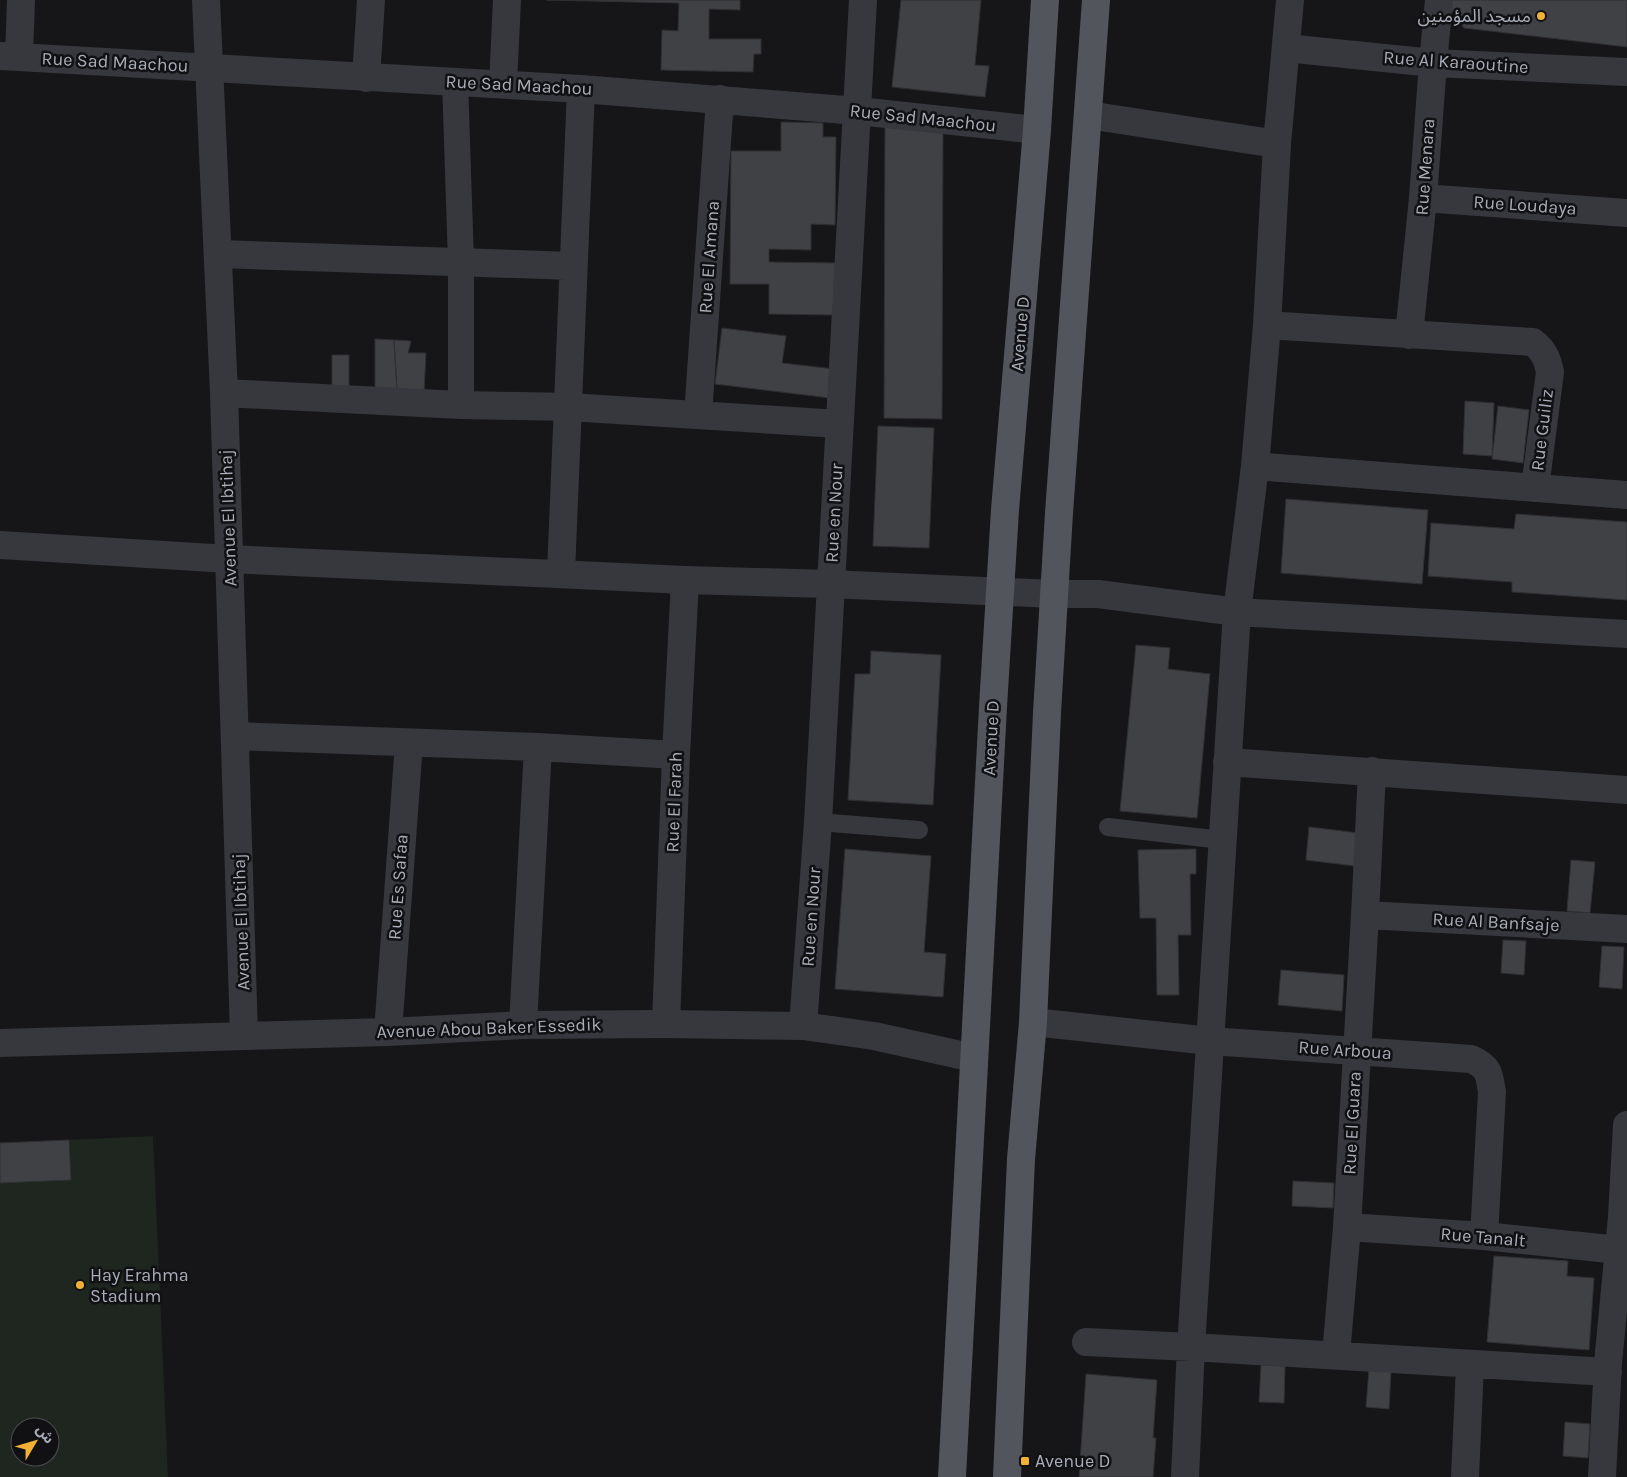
<svg xmlns="http://www.w3.org/2000/svg" width="1627" height="1477" font-family="Karla,'Noto Sans Arabic',sans-serif">
<rect width="100%" height="100%" fill="#161618"/>
<path fill="#1e261f" fill-rule="evenodd" d="M153 1136 168 1477H0V1143ZM20 1427H50V1457H20Z"/>
<path fill="#404145" stroke="#303034" d="M546 0H740V10L709 9V39H761V54H754L753 72 661 70 662 30 678 31 679 3Z
M901 0H981L975 65 989 66 985 97 892 87Z
M1448 0H1627V47L1464 28 1447 4Z
M781 122 823 123V137H836L835 225 811 224V250L769 249V262L836 263V315L769 314V284H730L731 151H781Z
M885 125 943 126 942 419 884 418Z
M722 328 786 336 782 363 834 369 830 398 715 384Z
M375 339 394 340 397 391H375Z
M394 340 411 341 408 353H426L424 392 397 391Z
M332 355H349V389H332Z
M1465 401 1494 403 1492 456 1463 454Z
M1498 406 1529 410 1523 463 1492 459Z
M878 426 934 428 929 548 873 546Z
M1286 499 1428 510 1422 584 1281 573Z
M1516 514 1627 522V600L1512 592V582L1428 576 1431 523 1514 529Z
M1136 645 1170 648 1168 669 1210 674 1197 818 1120 811Z
M871 651 941 655 933 805 848 800 855 674H870Z
M1309 827 1359 833 1355 866 1306 860Z
M845 849 931 856 924 952 946 954 943 997 835 989Z
M1196 849V874H1190L1191 935H1178L1179 995H1157L1156 918H1140L1138 850Z
M1571 860 1595 862 1590 913 1567 911Z
M1503 940 1526 941 1524 975 1501 973Z
M1602 946 1624 947 1622 989 1599 987Z
M1281 970 1344 975 1342 1011 1278 1005Z
M69 1140 71 1180 0 1183V1143Z
M1293 1181 1334 1183 1333 1208 1292 1206Z
M1494 1256 1568 1261 1567 1276 1594 1278 1589 1350 1487 1342Z
M1261 1365 1285 1366 1284 1403 1259 1402Z
M1369 1369 1391 1371 1389 1409 1366 1407Z
M1086 1374 1157 1380 1153 1438H1156L1153 1477H1079Z
M1565 1422 1590 1424 1588 1458 1563 1456Z"/>
<g fill="none" stroke-linecap="round" stroke-linejoin="round">
<path stroke="#37383d" stroke-width="18" d="M818 822 919 830
M1108 827 1222 840"/>
<path stroke="#37383d" stroke-width="26" d="M455 81 461 262V405"/>
<path stroke="#37383d" stroke-width="28" d="M206 0 224 393 244 1035
M1286 48 1433 63 1627 72
M0 56 581 89 858 111 1037 130
M19 57 21 0
M366 78 371 0
M503 84 507 0
M1088 115 1277 144
M1423 198 1627 213
M218 254 573 266
M1267 325 1533 342C1544 351 1547 358 1550 372L1535 488
M1409 335 1423 198 1433 63 1439 0
M224 393 461 405 569 407 839 424
M698 415 720 99
M1255 466 1627 495
M561 573 581 89
M1054 594H1098L1237 612 1627 634
M235 736 538 747 676 755
M1227 762 1627 790
M1365 915 1627 929
M1033 1022 1210 1041 1471 1059C1489 1067 1489 1073 1492 1092L1484 1236
M666 1024 676 755 685 580
M523 1025 538 747
M803 1026 818 822 863 0
M388 1032 409 743
M1347 1227 1484 1236 1619 1250
M1086 1342 1191 1347 1608 1372
M1336 1355 1347 1227 1365 915 1372 771
M1185 1477 1191 1347 1237 612 1255 466 1267 325 1277 144 1290 0
M1465 1477 1470 1365
M1602 1477 1608 1363 1622 1217 1627 1125"/>
<path stroke="#37383d" stroke-width="28" d="M0 545 229 559 685 580 830 584 1054 594
M0 1043 388 1032 523 1025 666 1024 803 1026 874 1036 974 1058"/>
<path stroke="#53555c" stroke-width="28" d="M952 1477 993 707 1005 510 1037 130 1045 0
M1007 1477 1021 1159 1033 1022 1047 713 1059 513 1096 0"/>
</g>
<g fill="#f2b134" stroke="#111113" stroke-width="2">
<circle cx="1541" cy="16" r="5"/>
<circle cx="80" cy="1285" r="5"/>
<rect x="1020" y="1456" width="10" height="10" rx="2.5"/>
</g>
<g text-anchor="middle" dominant-baseline="central" stroke-width="5" stroke-linejoin="round" paint-order="stroke">
<g font-size="18" fill="#a8adb8" stroke="#111113" text-anchor="start">
<text x="1531" y="16" text-anchor="end">مسجد المؤمنين</text>
<text x="90" y="1275">Hay Erahma<tspan x="90" dy="21">Stadium</tspan></text>
<text x="1035" y="1461">Avenue D</text>
</g>
<g font-size="18" fill="#a8adb8" stroke="#111113">
<text transform="translate(115 62) rotate(3)">Rue Sad Maachou</text>
<text transform="translate(1456 62) rotate(4)">Rue Al Karaoutine</text>
<text transform="translate(519 85) rotate(3)">Rue Sad Maachou</text>
<text transform="translate(923 118) rotate(6)">Rue Sad Maachou</text>
<text transform="translate(1425 167) rotate(-86)">Rue Menara</text>
<text transform="translate(1525 205) rotate(4)">Rue Loudaya</text>
<text transform="translate(709 257) rotate(-86)">Rue El Amana</text>
<text transform="translate(1020 334) rotate(-85)">Avenue D</text>
<text transform="translate(1542 430) rotate(-83)">Rue Guiliz</text>
<text transform="translate(834 513) rotate(-87)">Rue en Nour</text>
<text transform="translate(228 518) rotate(-92)">Avenue El Ibtihaj</text>
<text transform="translate(991 738) rotate(-87)">Avenue D</text>
<text transform="translate(674 802) rotate(-88)">Rue El Farah</text>
<text transform="translate(398 887) rotate(-86)">Rue Es Safaa</text>
<text transform="translate(811 917) rotate(-86)">Rue en Nour</text>
<text transform="translate(241 922) rotate(-92)">Avenue El Ibtihaj</text>
<text transform="translate(1496 922) rotate(3)">Rue Al Banfsaje</text>
<text transform="translate(489 1028) rotate(-2)">Avenue Abou Baker Essedik</text>
<text transform="translate(1345 1050) rotate(4)">Rue Arboua</text>
<text transform="translate(1352 1123) rotate(-87)">Rue El Guara</text>
<text transform="translate(1483 1237) rotate(5)">Rue Tanalt</text>
</g>
</g>
<g transform="translate(35 1442) rotate(52)"><circle r="24" fill="#111113" stroke="#4d4f55"/>
<path d="M0-4L9 19L0 12L-9 19Z" fill="#f2b134"/>
<text y="-8" font-size="14" font-weight="bold" text-anchor="middle" fill="#a8adb8">ش</text>
</g>
</svg>
